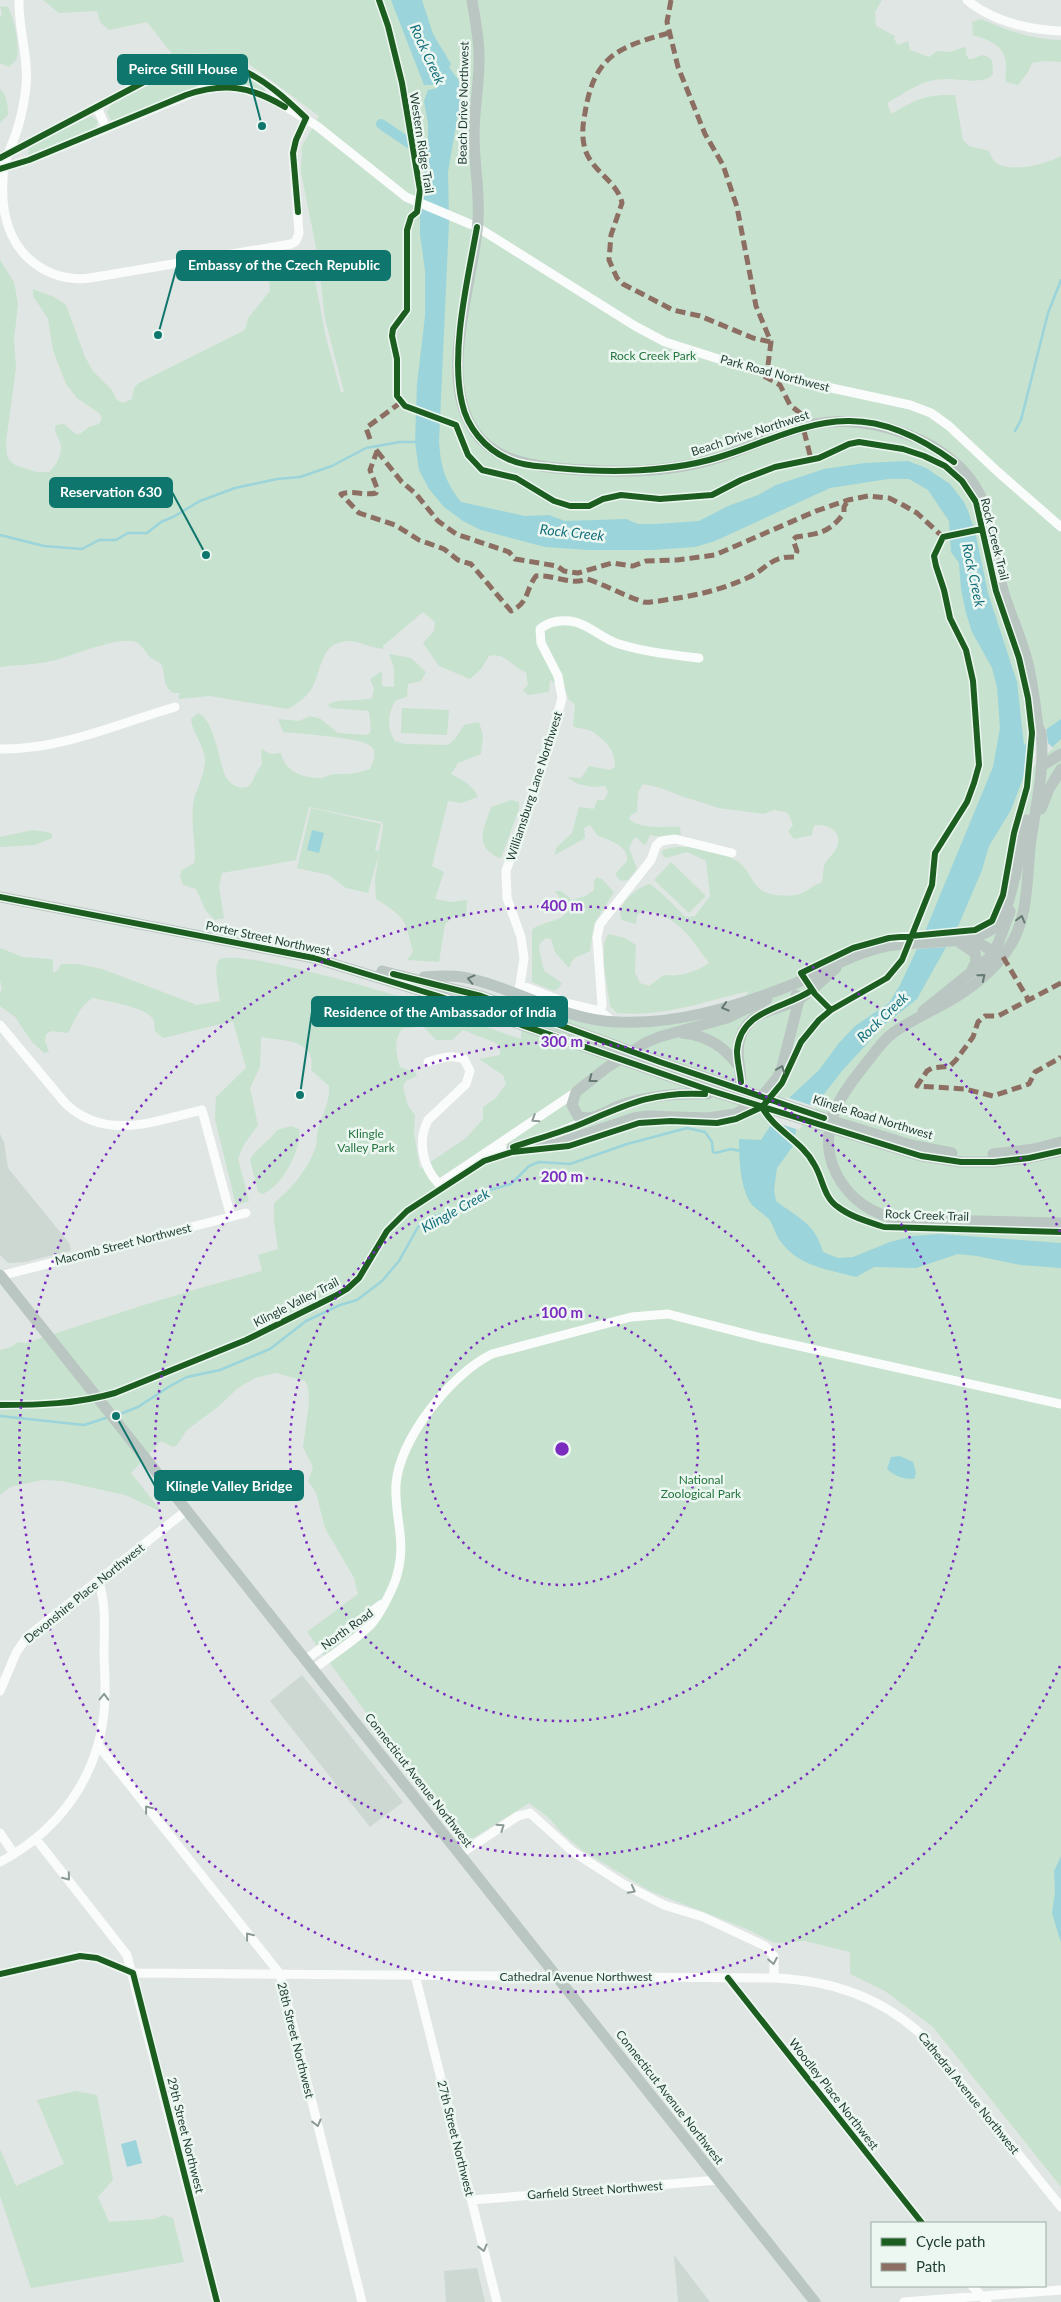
<svg xmlns="http://www.w3.org/2000/svg" width="1061" height="2302" font-family="Lato,sans-serif">
<rect width="100%" height="100%" fill="#e0e6e3"/>
<path fill="#cdd8d3" d="M0 1134 4 1142 8 1168 69 1243 71 1249 70 1251 25 1262 8 1263 0 1255Z
M302 1675 403 1802 370 1827 270 1701Z
M674 2255 710 2302H678Z
M477 2268 485 2302H446L444 2271Z"/>
<path fill="#c7e2ce" fill-rule="evenodd" d="M43 0H882L875 12 876 26 895 36 894 39 898 45 908 41 910 50 929 57 937 51 951 52 964 47 966 48V55L969 59C980 59 980 50 992 60L993 74C985 85 959 79 947 79 920 79 908 92 887 103L891 114C915 100 925 94 955 95L963 140 969 146 989 151C990 154 993 160 995 162 1010 174 1046 164 1061 156V2187L933 2027 885 1991 850 1974V1952L805 1941 775 1943 747 1929 650 1891 582 1850 563 1834 548 1817 529 1803 470 1840 370 1718 307 1632 358 1594 354 1578 325 1528 316 1493 308 1481 313 1467 303 1447 309 1403 308 1387 305 1381 276 1373 255 1378 238 1388 219 1406 187 1430 177 1445 173 1447 161 1441 131 1473 162 1512 125 1495 62 1481 42 1480 10 1487 0 1495V1350L11 1347 18 1342 26 1343C104 1318 182 1292 262 1271L258 1255 278 1249 274 1221V1203C291 1189 307 1171 315 1149 318 1142 316 1134 319 1126 323 1112 330 1102 329 1086L311 1070C317 1039 283 1041 261 1037L260 1067 250 1088 258 1125 243 1146 238 1159 249 1201 236 1205 215 1119 216 1097 246 1068 233 1021 163 1038 155 1031C154 1027 155 1022 153 1019 146 1007 106 1001 93 998 81 1004 74 1021 68 1033L52 1031 46 1034 45 1041 49 1052 44 1053 32 1042 15 1017 0 1006V993L2 988 0 980V948L23 957 51 959 53 961V972L57 971 61 964H78L102 969 197 1005 220 1001C219 993 213 965 219 960 238 947 399 996 427 1005 459 1015 489 1029 521 1039L523 1005 588 1024 620 1028 646 1027 729 1011 750 991C703 1001 668 1017 617 1013L610 1006 604 966V944L608 934 625 938 636 945 635 972 640 983 649 986 664 975C680 977 696 972 709 963 691 938 675 912 642 911L637 916 636 924 622 920C614 906 636 888 649 884 656 886 678 910 686 917L695 916 710 896 706 861 687 852 666 858 662 854V851C678 841 729 851 742 865 750 873 755 890 767 893 775 896 794 897 802 893 809 890 814 885 822 882 823 876 823 871 824 866 826 860 833 855 836 849 844 833 831 824 815 825L813 828 812 835 794 839 788 831 793 825 789 815 786 812 774 810 764 814 719 808 684 797 661 788 643 784 638 792 637 812 631 815 629 819C640 830 665 826 680 827L681 835 661 837 650 835 646 844 644 845 637 838H634L629 848 637 869 628 880 621 881 616 876V873L627 861C629 846 609 840 598 836L590 825 584 828 585 838 555 855 556 848 572 833 579 807 594 809 597 800H604L608 792 605 786 592 787 578 784 566 777 581 778 589 766 610 770 615 767C616 751 605 740 593 732 587 728 579 729 573 726L575 704 569 700 566 692 550 680 549 692 528 695 523 690 528 685 526 672C511 667 506 652 489 656L481 669 470 679 439 666 423 643 434 631 435 622 423 612 383 646V649C369 648 354 638 341 642 321 646 321 671 313 686 307 697 298 703 288 709L210 696 178 699 180 693H173C162 685 166 677 162 666 160 661 154 661 150 657 146 653 143 647 138 643 121 633 67 659 46 662 31 665 15 665 0 667V260L14 282 18 304 14 340 16 368 6 442 7 455 10 461 15 465 37 472H49C56 467 62 454 61 445 59 437 53 433 56 425L64 424 76 434H80L89 427 99 424 102 418 99 413 77 398 66 384 53 350 48 319 33 296V289L54 297 66 305 85 357 93 371 111 389 117 400 123 403 132 399 134 388 139 383 243 331 246 327 248 318 270 291 268 261 309 250 326 338 341 392H344L325 319 318 257 301 172 302 146 319 116 249 64V61C224 54 199 51 173 55L147 22 109 30 100 22 97 11 59 13ZM423 1026 436 1040H452L463 1030 496 1043 500 1047V1055L479 1059 503 1075 506 1084 496 1098 483 1107V1119L466 1138 420 1169 414 1133 415 1115 408 1106 403 1086 406 1081 417 1076 416 1073 400 1067C396 1054 393 1041 402 1029Z
M0 6 8 7C14 17 21 50 16 60L9 67 0 63V18L2 14Z
M981 19C1008 31 1031 39 1061 40V62L1043 61 1032 63 1028 72 1018 85 1006 82C1005 76 1006 72 1006 66 1006 45 989 40 973 35L972 22Z
M211 66C232 69 247 76 265 87V92L227 84 118 122 110 119 107 112 111 105C144 88 173 69 211 66Z
M0 89C7 94 8 107 8 115L0 123Z
M91 116 98 121 96 129 31 156 28 155 29 147Z
M389 654 411 658 426 672 421 681 408 684 407 697 396 700C388 712 386 728 395 741L405 744 448 745 455 739 464 725 479 722 483 735 481 754 458 763 451 774C462 780 473 785 478 797L461 803 448 801 432 866 444 872 435 899 451 902 467 900 466 918 454 916 445 924 439 962 407 960 413 952C404 917 406 918 376 899L375 880 379 853 368 893 346 888 329 875 297 868 311 808 381 824 375 850 379 851 383 826 382 822 309 807 296 860 222 873 219 887 224 918 215 920 206 911 196 889 183 885 180 876 181 871 194 863 195 857C195 840 190 817 194 799 198 786 205 773 205 759 204 744 192 733 191 719L198 713C214 719 219 761 225 775 228 784 242 792 250 785 254 780 255 772 262 765L261 749 271 754 281 753C284 771 302 778 320 778 325 778 330 774 335 774 351 774 355 774 370 769 373 763 377 753 372 747 363 737 300 734 283 732L278 719 299 721 310 716 321 719 338 733 368 735 371 730 369 711 331 708 328 705C336 698 359 702 372 698L374 688 370 679 382 671V686L394 687V668Z
M402 708 449 710 447 735 401 733Z
M511 800 519 802V809L501 858H499C473 846 484 829 491 807Z
M33 830 47 832 52 834V838L35 845 0 847V837Z
M671 862 706 896 689 913 654 880Z
M597 877 602 879 614 892 594 924 590 951C582 956 572 955 570 967H568L555 952 551 939 546 938 540 943 539 949 544 971 562 983 560 987 554 991 532 982V930C542 920 561 924 568 910L555 891H561L572 900 586 896 594 890V881Z
M291 1126 299 1129C303 1147 281 1189 262 1194L258 1192 250 1160C257 1147 269 1142 277 1130Z
M76 2091 97 2095 113 2180 98 2197 109 2222 155 2219 164 2215 173 2218 184 2262 31 2288 0 2196V2149L16 2186 64 2164 37 2100Z"/>
<path fill="#9bd4da" d="M391 0H422L433 34 451 64 449 67 459 81 460 103 448 172 449 222 439 442C441 468 445 481 461 502L525 516 549 515 565 521 626 519 638 524H656L699 521 728 506 758 495 776 485 824 469 865 463 908 461 926 468 950 484 964 502 968 511 975 531 988 593 1017 682 1024 745 1061 719V739L1025 773 1011 810 989 846 982 870 959 924 917 999 884 1025 842 1071 796 1130 793 1146 777 1168 774 1190 776 1201C798 1218 815 1223 823 1252L838 1258 853 1257 890 1242 913 1236 939 1234 1061 1243V1268L1021 1265 977 1256 958 1254 916 1268 874 1267 856 1277C827 1269 800 1267 781 1242 775 1235 774 1225 768 1218 763 1214 758 1210 753 1206 740 1191 739 1158 739 1139L761 1140 789 1098 819 1070 839 1043 855 1026 889 1003 900 985 924 934 993 767 1000 728 997 687 992 668 972 632 966 613 961 589 959 563 951 552 949 521 928 490 909 479H888L830 488 715 541 695 547 652 550H589L545 547 481 530 463 521 444 507 429 489 419 470 415 442 417 384 425 316V271L420 234V213L425 193 424 164 428 145V124L424 101 428 90 437 88 436 85H424Z
M312 830 324 833 319 853 307 850Z
M900 1456 913 1462 916 1473 914 1479C902 1479 895 1476 887 1469L891 1457Z
M1061 1856V1943L1052 1913 1055 1892 1054 1871Z
M136 2140 142 2163 127 2167 121 2144Z"/>
<path fill="#e0e6e3" d="M1046 727 1048 743 1053 748 1028 772 1030 738Z
M958 930 948 947 914 949 922 932Z
M786 1097 816 1107 799 1130 771 1121Z"/>
<g fill="none" stroke-linecap="round" stroke-linejoin="round">
<path stroke="#9bd4da" stroke-width="2.5" d="M1015 431 1021 420 1048 313 1061 280
M0 535 44 546 82 549 99 540H116L128 533H147L161 522 173 517 200 501 235 488 277 479 300 477 332 466 366 448 400 442H416
M0 1416 84 1425 109 1417
M115 1416 138 1407 170 1386 187 1377 220 1370 270 1349 306 1321 340 1305 357 1300 382 1281 399 1261 418 1227 434 1217 456 1208 490 1190 511 1184 529 1166 539 1162 570 1164 627 1144 687 1128 705 1132 712 1142 713 1152 715 1153 731 1149 740 1151"/>
<path stroke="#9bd4da" stroke-width="10" d="M381 124 415 147 434 171"/>
<path stroke="#fafbfb" stroke-width="9" d="M19 0C18 29 29 56 26 87 24 104 21 120 15 136 11 147 6 157 4 168 0 201 4 234 27 257 45 274 65 281 90 278L291 244 296 241 299 233 293 153 296 140 306 118
M967 0C992 21 1029 30 1061 31
M97 107 106 128
M0 158 161 73C217 48 257 71 299 111
M0 169 29 160 200 90 218 87 241 88 273 99 317 126 406 197 477 227 635 326 665 342 725 361 813 384 910 405 931 413 949 426 998 472 1061 527
M0 749C61 750 117 724 175 707
M520 985 567 1003 600 1011 613 1022
M600 1011 602 1005 597 937 600 924 651 860 656 846 661 841 675 839 732 853
M508 1021 520 985 524 958 521 937 507 898 506 871 549 747 562 698 558 676 541 643 540 629C548 622 560 620 570 621 588 623 602 639 619 644 645 652 672 655 699 658
M0 1025 65 1103C105 1142 155 1121 202 1110L231 1217
M428 1062C441 1058 451 1054 464 1059L470 1071 466 1084 428 1120C417 1141 423 1168 439 1184L576 1092
M483 1157 552 1135 593 1118
M0 1276 246 1213
M305 1660 382 1604
M313 1669C327 1659 364 1634 373 1622 381 1612 394 1587 397 1575 407 1539 394 1518 396 1484 400 1438 451 1374 492 1354L631 1317 668 1314 762 1338 1061 1404
M0 1691 16 1653 27 1637 187 1510
M98 1745 280 1974 362 2302
M0 1833 14 1854
M36 1839 127 1955 217 2302
M460 1854 518 1816 530 1813 572 1851 623 1884 664 1905 703 1917 765 1946 774 1956V1978
M0 1862C58 1831 97 1779 104 1713 106 1694 105 1675 104 1656 104 1631 107 1604 98 1580
M0 1974 80 1956 97 1958 133 1973 774 1978C832 1980 882 1997 924 2037L1061 2207
M415 1975 497 2302
M728 1978 922 2223
M472 2200 719 2180
M972 2286 987 2302
M904 2302 1061 2290"/>
<path stroke="#bac6c1" stroke-width="11" d="M472 0C475 20 480 41 479 61 479 86 474 110 474 135 474 164 480 192 478 221 474 279 441 367 469 422 487 457 520 464 556 468 612 473 668 474 721 457 753 446 782 431 815 424 870 413 954 440 980 495 993 524 994 559 1003 590 1010 614 1021 637 1027 660 1033 682 1035 705 1038 727L1041 732C1045 769 1036 803 1031 840 1026 876 1030 914 1010 946 995 971 967 992 942 1005 926 1014 908 1022 893 1033 883 1040 876 1051 868 1061 841 1094 815 1129 836 1173 849 1199 872 1215 900 1219L1061 1223
M1043 765 1061 754
M1041 809 1049 789 1061 769
M1015 878 1026 820
M0 897 314 958 438 996 712 1091 921 1156 961 1162H994L1029 1158 1061 1151
M964 940 982 945 999 955
M959 942 975 953 976 961 971 972
M382 971 481 996 660 1062 836 1122 911 1145 952 1153
M424 977C436 976 449 975 462 977 515 987 562 1020 617 1022 675 1025 735 1007 789 986 822 973 852 953 887 946 915 941 968 945 991 930 1008 918 1011 890 1016 872
M923 1011 990 957 998 944 1010 911
M683 1033C708 1036 723 1046 738 1065
M734 1091 739 1088C745 1075 733 1056 741 1036 751 1008 780 1011 801 998 814 990 824 978 836 968
M708 1094C677 1093 648 1095 619 1106 606 1111 592 1122 578 1116L572 1105 576 1092 605 1069 645 1043 659 1037 727 1018 767 999
M512 1148 556 1144 634 1118 647 1116 708 1118 735 1114 748 1107 764 1094 777 1078 782 1067 799 1000 796 995
M993 1154 1034 1149 1061 1142
M0 1275 815 2302"/>
<path stroke="#8d6e63" stroke-width="5" stroke-dasharray="10 5" stroke-linecap="butt" d="M671 0 667 22 678 67 705 134 723 165 737 207 756 306 771 342 768 365
M669 33C618 47 594 56 585 113 582 127 581 145 589 158 598 174 618 184 622 203L611 235 609 260 617 278 623 284 673 310 700 316 753 338 771 342
M764 376 780 385 790 405 800 413 802 423
M804 431 811 459
M370 439 366 428 400 403
M376 450 377 451 370 470 377 488 376 493C365 496 353 490 341 494L359 513 395 525 419 540 444 549 458 560 471 564 511 611C530 602 525 590 536 576 553 574 571 586 587 579 606 585 624 596 644 602 649 603 653 601 659 601 692 596 716 592 747 578 768 569 769 556 795 557L797 551 793 540 796 537C820 533 828 534 844 513V507L848 500
M377 451 401 481 416 494 438 521 456 534 509 552 515 559 557 566 564 571 578 573 612 563 633 566 646 561 677 560 715 555 816 511 848 500 868 496 889 498 903 505 917 513 943 537
M1003 957 1028 999
M1061 983 998 1016H985L978 1022 973 1037 956 1060 950 1066 932 1068 927 1071 917 1086 965 1089 993 1096 1029 1084 1035 1072 1060 1058 1061 1056"/>
<defs>
<path id="cycleway" d="M379 0 388 26 402 83 420 190 417 212 411 217 407 230V310L393 329 392 336 397 359V396L405 406 456 425 468 455 482 470 516 478 554 501 570 506H589L603 499 621 495 660 499 712 495 741 480 775 467 819 458 849 444 859 442 903 449 924 456 945 466 962 481 976 502 996 591 1019 658 1028 698 1032 733 1027 787 1014 833 1003 895 992 921 975 930 889 938 853 948 801 973 815 994 831 1010
M0 158 161 73C222 46 262 75 306 118
M0 169 29 160 186 95C225 82 250 86 285 107
M298 212 293 153 296 140 306 118
M477 227C468 278 450 352 462 403 467 427 485 449 508 459 522 466 540 466 556 468 608 473 659 473 709 460 756 448 798 422 847 421 886 420 923 439 954 462
M982 529 943 537 934 556 936 566 944 590 950 618 966 650 973 681 979 765 974 783 967 802 935 853 932 885 902 960 887 978 831 1010 819 1020 801 1042 782 1083 762 1107C774 1130 802 1141 814 1164 823 1178 823 1197 838 1207 851 1217 869 1222 884 1227L1061 1232
M0 897 314 958 438 996 712 1091 921 1156 961 1162H994L1029 1158 1061 1151
M393 974 481 996 660 1062 824 1118
M741 1082C740 1071 737 1061 737 1051 740 1009 785 1009 812 990
M513 1147C534 1140 555 1134 576 1126 624 1106 651 1091 705 1094
M0 1405C39 1405 77 1404 115 1393L246 1340 335 1296 347 1289 359 1278 387 1231 407 1211 484 1161 512 1152 569 1146 639 1123 671 1121 717 1123 736 1119 762 1107
M0 1974 80 1956 97 1958 133 1973 217 2302
M728 1978 922 2223"/>
</defs>
<use href="#cycleway" stroke="#edf7f1" stroke-width="9"/>
<use href="#cycleway" stroke="#1b5e20" stroke-width="6"/>
</g>
<defs><path id="oneway-chevron" d="M-2-3.5L2.5 0L-2 3.5" fill="none" stroke-width="1.6" stroke-linecap="round" stroke-linejoin="round" transform="scale(1.25)"/></defs>
<g stroke="#647a72">
<use href="#oneway-chevron" transform="translate(1021 919) rotate(-75)"/>
<use href="#oneway-chevron" transform="translate(982 977) rotate(-39)"/>
<use href="#oneway-chevron" transform="translate(471 979) rotate(-167)"/>
<use href="#oneway-chevron" transform="translate(725 1007) rotate(164)"/>
<use href="#oneway-chevron" transform="translate(781 1069) rotate(-69)"/>
<use href="#oneway-chevron" transform="translate(592 1079) rotate(143)"/>
</g>
<g stroke="#8c9b96">
<use href="#oneway-chevron" transform="translate(535 1119) rotate(147)"/>
<use href="#oneway-chevron" transform="translate(104 1697) rotate(-89)"/>
<use href="#oneway-chevron" transform="translate(148 1809) rotate(-128)"/>
<use href="#oneway-chevron" transform="translate(501 1827) rotate(-34)"/>
<use href="#oneway-chevron" transform="translate(67 1877) rotate(51)"/>
<use href="#oneway-chevron" transform="translate(632 1890) rotate(28)"/>
<use href="#oneway-chevron" transform="translate(249 1936) rotate(-128)"/>
<use href="#oneway-chevron" transform="translate(773 1961) rotate(79)"/>
<use href="#oneway-chevron" transform="translate(317 2123) rotate(76)"/>
<use href="#oneway-chevron" transform="translate(483 2248) rotate(76)"/>
</g>
<g fill="none" stroke="#7b2cbf" stroke-width="2.5" stroke-dasharray="2.5 5">
<circle cx="562" cy="1449" r="136"/>
<circle cx="562" cy="1449" r="272"/>
<circle cx="562" cy="1449" r="407"/>
<path d="M1060 1666A543 543 0 1 1 1060 1232"/>
</g>
<g text-anchor="middle" dominant-baseline="central" stroke-width="5" stroke-linejoin="round" paint-order="stroke">
<g font-size="12" fill="#1d3b31" stroke="#edf7f1">
<text transform="translate(463 103) rotate(-89)">Beach Drive Northwest</text>
<text transform="translate(422 143) rotate(81)">Western Ridge Trail</text>
<text transform="translate(775 373) rotate(15)">Park Road Northwest</text>
<text transform="translate(750 433) rotate(-18)">Beach Drive Northwest</text>
<text transform="translate(995 539) rotate(76)">Rock Creek Trail</text>
<text transform="translate(534 786) rotate(-72)">Williamsburg Lane Northwest</text>
<text transform="translate(268 938) rotate(12)">Porter Street Northwest</text>
<text transform="translate(873 1117) rotate(17)">Klingle Road Northwest</text>
<text transform="translate(927 1215) rotate(2)">Rock Creek Trail</text>
<text transform="translate(123 1244) rotate(-14)">Macomb Street Northwest</text>
<text transform="translate(296 1302) rotate(-27)">Klingle Valley Trail</text>
<text transform="translate(84 1593) rotate(-39)">Devonshire Place Northwest</text>
<text transform="translate(347 1629) rotate(-36)">North Road</text>
<text transform="translate(419 1780) rotate(52)">Connecticut Avenue Northwest</text>
<text x="576" y="1976">Cathedral Avenue Northwest</text>
<text transform="translate(296 2040) rotate(76)">28th Street Northwest</text>
<text transform="translate(969 2093) rotate(51)">Cathedral Avenue Northwest</text>
<text transform="translate(834 2094) rotate(52)">Woodley Place Northwest</text>
<text transform="translate(670 2097) rotate(52)">Connecticut Avenue Northwest</text>
<text transform="translate(186 2135) rotate(76)">29th Street Northwest</text>
<text transform="translate(456 2138) rotate(76)">27th Street Northwest</text>
<text transform="translate(595 2190) rotate(-4)">Garfield Street Northwest</text>
</g>
<g font-size="12" fill="#24753f" stroke="#edf7f1">
<text x="653" y="355">Rock Creek Park</text>
<text x="366" y="1133">Klingle<tspan x="366" dy="14">Valley Park</tspan></text>
<text x="701" y="1479">National<tspan x="701" dy="14">Zoological Park</tspan></text>
</g>
<g font-size="14" font-style="italic" fill="#126f7b" stroke="#edf7f1">
<text transform="translate(428 54) rotate(65)">Rock Creek</text>
<text transform="translate(572 532) rotate(6)">Rock Creek</text>
<text transform="translate(974 575) rotate(78)">Rock Creek</text>
<text transform="translate(882 1017) rotate(-44)">Rock Creek</text>
<text transform="translate(455 1210) rotate(-29)">Klingle Creek</text>
</g>
</g>
<circle cx="562" cy="1449" r="8" fill="#7b2cbf" stroke="#edf7f1" stroke-width="2.5"/>
<g font-size="15" text-anchor="middle" font-weight="bold" fill="#7b2cbf" stroke="#edf7f1" stroke-width="5" stroke-linejoin="round" paint-order="stroke">
<text x="562" y="911">400 m</text>
<text x="562" y="1047">300 m</text>
<text x="562" y="1182">200 m</text>
<text x="562" y="1318">100 m</text>
</g>
<path fill="none" stroke="#0f766e" stroke-width="2" d="M262 126L247 69M158 335L177 266M206 555L172 492M300 1095L312 1012M116 1416L155 1486"/>
<g fill="#0f766e" stroke="#edf7f1" stroke-width="2">
<circle cx="262" cy="126" r="5"/>
<circle cx="158" cy="335" r="5"/>
<circle cx="206" cy="555" r="5"/>
<circle cx="300" cy="1095" r="5"/>
<circle cx="116" cy="1416" r="5"/>
</g>
<g fill="#0f766e" stroke="#0f766e" stroke-width="2">
<rect x="118" y="55" width="129" height="29" rx="5"/>
<rect x="177" y="251" width="213" height="29" rx="5"/>
<rect x="50" y="478" width="122" height="29" rx="5"/>
<rect x="312" y="997" width="255" height="29" rx="5"/>
<rect x="155" y="1471" width="148" height="29" rx="5"/>
</g>
<g font-size="14" text-anchor="middle" font-weight="bold" fill="#fff">
<text x="183" y="74">Peirce Still House</text>
<text x="284" y="270">Embassy of the Czech Republic</text>
<text x="111" y="497">Reservation 630</text>
<text x="440" y="1017">Residence of the Ambassador of India</text>
<text x="229" y="1491">Klingle Valley Bridge</text>
</g>
<rect x="871" y="2222" width="175" height="65" fill="#edf7f1" stroke="#9aaca4"/>
<rect x="881" y="2238" width="25" height="8" fill="#1b5e20" stroke="#9aaca4"/>
<text x="916" y="2247" font-size="15" fill="#1d3b31">Cycle path</text>
<rect x="881" y="2263" width="25" height="8" fill="#8d6e63" stroke="#9aaca4"/>
<text x="916" y="2272" font-size="15" fill="#1d3b31">Path</text>
</svg>
